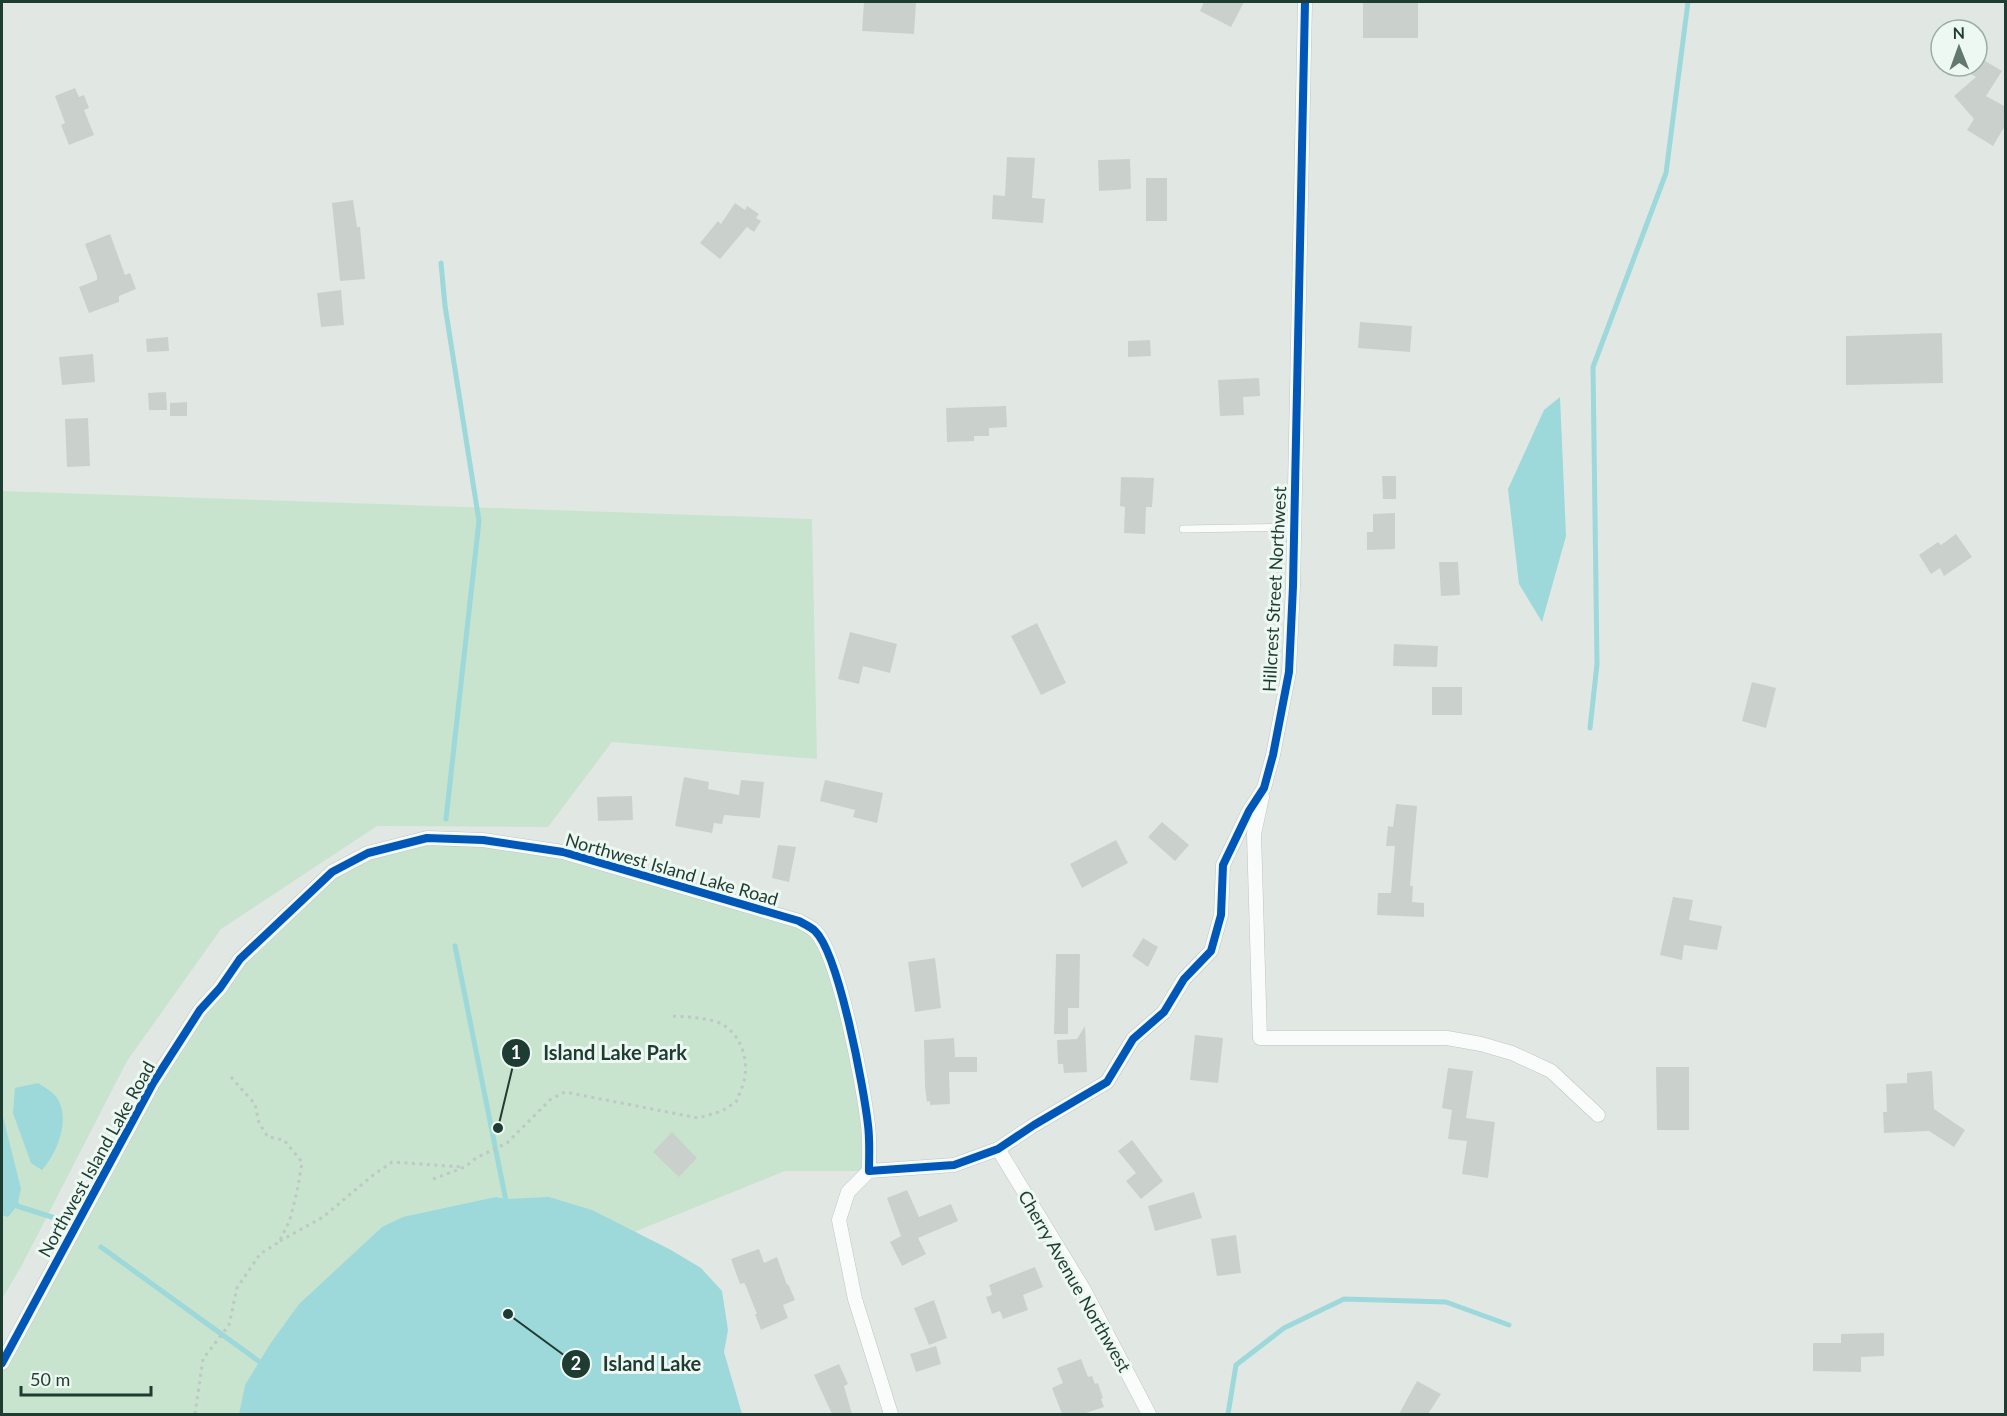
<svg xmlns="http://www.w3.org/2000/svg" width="2007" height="1416" font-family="Lato,sans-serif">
<rect width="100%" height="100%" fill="#e1e8e4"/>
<path fill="#c8e3ce" d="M2 491 812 519 817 759 612 742 548 827 377 826 221 929 127 1061 22 1265 2 1299Z
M427 838 563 852 815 931 839 984 869 1171H785L634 1232 592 1210 496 1197 382 1227 299 1304 270 1344 245 1385 239 1414H2V1363L200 1010 332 872Z"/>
<path fill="#9dd8da" d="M1560 397 1566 536 1542 622 1519 584 1508 489 1544 410Z
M38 1083C44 1087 53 1092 57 1098 71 1119 57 1153 42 1170L31 1163 13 1113 15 1088Z
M2 1113 21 1189 17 1206 8 1217 2 1215Z
M496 1197 507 1199 549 1197 592 1210 671 1250 701 1268 722 1291 728 1330 724 1352 742 1414H239L245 1385 270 1344 299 1304 382 1227 403 1217Z"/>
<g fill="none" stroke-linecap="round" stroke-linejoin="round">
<path stroke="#9dd8da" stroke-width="5" d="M441 263 445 306 479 521 446 819
M1590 728 1597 664 1593 367 1666 173 1688 2
M455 946 507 1206
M15 1200 17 1206 55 1218
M101 1247 264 1365
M1228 1414 1236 1365 1284 1328 1344 1299 1446 1302 1509 1325"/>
</g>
<path fill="#cad1cd" d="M864 2H916L914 34 862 31Z
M1204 2H1244L1231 27 1200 11Z
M1363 2H1418V38H1363Z
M1977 56 2002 71 1986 96 2006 107V124L1993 146 1967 130 1974 119 1954 96 1976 77 1967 72 1971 66H1977Z
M75 88 79 97 84 95 89 108 84 110 94 135 69 145 61 125 65 123 55 96Z
M1007 157 1035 158 1032 198 1045 199 1043 223 992 219 993 195 1005 196Z
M1130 159 1131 189 1099 191 1098 160Z
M1146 178H1167V221H1146Z
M353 200 357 227H360L365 279 340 281 332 203Z
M735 203 745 210 747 206 759 214 756 218 761 221 754 232 747 227 720 259 700 243 718 221 721 224Z
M110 234 125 275 130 273 136 289 119 296V302L89 313 79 287 97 280V276L85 244Z
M341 290 344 325 321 327 317 293Z
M1360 322 1412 326 1410 352 1358 348Z
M1942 333 1943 383 1846 385V336Z
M168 337 169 351 147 352 146 339Z
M1150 340 1151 356 1128 357V341Z
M93 354 95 382 62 385 59 357Z
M1259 378 1260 396 1243 397 1244 415 1220 416 1218 380Z
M166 392 167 410H149L148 393Z
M187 402V416H170V403Z
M1006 406 1007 427 989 428V436H974V441L947 442 946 408Z
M88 418 90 466 67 467 65 419Z
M1382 476H1396V499H1383Z
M1121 477 1154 478 1152 507H1146L1145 534 1124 533 1125 507 1120 506Z
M1395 513V549L1367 550V532H1373V514Z
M1956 534 1972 557 1944 576 1940 568 1931 574 1919 555 1938 542 1941 545Z
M1439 562H1458L1460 595 1441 596Z
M1037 623 1066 683 1041 695 1011 636Z
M850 632 897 644 890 673 863 666 859 684 838 679Z
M1394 644 1438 646 1437 667 1393 666Z
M1752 682 1776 688 1766 728 1742 721Z
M1432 687H1462V715H1432Z
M684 777 709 782 708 789 739 795 741 780 764 782 760 818 724 815 722 824 714 823 712 833 675 826Z
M825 780 883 793 877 823 853 817 855 810 820 801Z
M632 796 633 820 598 821 597 797Z
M1396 804 1417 806 1410 886H1413L1412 902 1424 903V917L1377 915 1378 893H1391L1395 846H1386L1388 826 1393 827Z
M1162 822 1189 845 1175 861 1148 837Z
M1116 840 1128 863 1082 888 1070 864Z
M778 845 796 847 789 882 772 878Z
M1673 897 1693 900 1689 920 1722 926 1717 950 1684 945 1682 960 1660 955Z
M1143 938 1158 947 1148 967 1132 956Z
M1056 954H1080L1079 1008H1068V1034H1054Z
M935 958 941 1008 915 1012 908 962Z
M1085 1026 1087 1072 1064 1073 1063 1064H1058L1057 1040 1077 1039Z
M1195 1035 1223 1038 1218 1083 1190 1080Z
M954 1038 955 1057H977V1072H949L950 1104 930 1105V1101L927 1102 925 1086 924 1040Z
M1656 1067H1689V1130H1657Z
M1448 1068 1473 1071 1466 1118 1495 1122 1488 1178 1462 1174 1467 1141 1448 1139 1452 1110 1442 1108Z
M1932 1071 1934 1109 1965 1130 1954 1147 1929 1131 1884 1133 1883 1112H1887L1886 1084 1907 1083V1073Z
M672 1132 697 1158 679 1177 653 1152Z
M1132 1140 1163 1181 1141 1199 1126 1181 1136 1173 1118 1151Z
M907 1190 919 1217 951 1204 958 1221 918 1238 926 1254 902 1266 890 1242 901 1236 887 1198Z
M1194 1192 1202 1218 1155 1231 1148 1206Z
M1236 1235 1241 1273 1217 1276 1211 1239Z
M759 1249 764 1263 777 1257 787 1285 788 1284 795 1300 783 1305 788 1318 761 1330 755 1314H757L745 1284 744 1283 740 1284 731 1259Z
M1035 1267 1043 1287 1023 1295 1028 1310 1003 1319 1000 1311 992 1314 986 1297 992 1295 989 1285Z
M934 1300 947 1338 929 1345 914 1308Z
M1884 1333V1356L1861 1357V1372L1813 1371V1343H1841V1334Z
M936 1346 941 1364 916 1372 910 1354Z
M1081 1359 1088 1377 1092 1376 1095 1384 1098 1383 1103 1398 1101 1399 1104 1407 1083 1414H1062L1052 1388 1063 1383 1057 1368Z
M839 1364 848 1384 844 1386 852 1414H832L814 1375Z
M1417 1381 1441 1394 1428 1414H1399Z"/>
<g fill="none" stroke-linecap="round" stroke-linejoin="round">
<defs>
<path id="lane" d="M1183 529 1294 527"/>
<path id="street" d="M1262 797 1254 834 1260 1038H1447L1481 1044 1512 1053 1551 1071 1598 1115
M998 1149 1084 1290 1149 1414
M869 1171 954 1165 998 1149 1034 1125 1107 1082 1133 1039 1164 1012 1184 979 1211 951 1221 915 1223 865 1249 811 1264 788 1273 755 1289 672 1293 586 1305 2
M869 1171 848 1192 839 1220 855 1299 891 1414
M2 1363 153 1083 200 1010 220 988 240 959 332 872 368 853 427 838 483 840 563 852 799 921C804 924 811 927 815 931 839 954 864 1089 868 1125 870 1140 869 1156 869 1171"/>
</defs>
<use href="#lane" stroke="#bec5c1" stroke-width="8"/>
<use href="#street" stroke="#bec5c1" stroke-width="15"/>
<path stroke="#bec8c5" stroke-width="3" stroke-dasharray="3 4.5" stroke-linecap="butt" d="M433 1179 465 1167 476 1158 507 1143 551 1099 565 1092 698 1118 722 1111 736 1102C739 1094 744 1085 745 1076 748 1054 738 1030 717 1022 701 1017 686 1017 670 1016
M280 1241 323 1217 372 1176 392 1162 464 1167
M195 1414 203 1359 229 1325 237 1288 260 1254 279 1242 290 1220 298 1187 302 1162 284 1140 268 1137 259 1123 255 1104 230 1076"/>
<use href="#lane" stroke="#fafcfb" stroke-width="7"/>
<use href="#street" stroke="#fafcfb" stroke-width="14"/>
<defs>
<path id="cycleway" d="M2 1363 153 1083 200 1010 220 988 240 959 332 872 368 853 427 838 483 840 563 852 799 921C804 924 811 927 815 931 839 954 864 1089 868 1125 870 1140 869 1156 869 1171L954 1165 998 1149 1034 1125 1107 1082 1133 1039 1164 1012 1184 979 1211 951 1221 915 1223 865 1249 811 1264 788 1273 755 1289 672 1293 586 1305 2"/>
</defs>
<use href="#cycleway" stroke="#eef8f2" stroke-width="11"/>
<use href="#cycleway" stroke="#0057b8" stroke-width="8"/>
</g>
<g text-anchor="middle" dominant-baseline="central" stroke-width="6" stroke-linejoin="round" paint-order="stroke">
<g font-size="18" fill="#1e3c31" stroke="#eef8f2">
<text transform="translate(1274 589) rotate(-87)">Hillcrest Street Northwest</text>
<text transform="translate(672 869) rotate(16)">Northwest Island Lake Road</text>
<text transform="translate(96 1159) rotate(-61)">Northwest Island Lake Road</text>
<text transform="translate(1075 1281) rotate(60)">Cherry Avenue Northwest</text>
</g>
</g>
<path fill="none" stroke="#1e3c31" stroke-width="2" d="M498 1128L516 1053M508 1314L576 1364"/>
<g fill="#1e3c31" stroke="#eef8f2" stroke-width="2">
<circle cx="498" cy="1128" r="6"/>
<circle cx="508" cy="1314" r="6"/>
<circle cx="516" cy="1053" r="15"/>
<circle cx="576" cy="1364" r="15"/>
</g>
<g font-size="18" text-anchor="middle" font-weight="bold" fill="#fff">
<text x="516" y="1059">1</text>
<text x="576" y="1370">2</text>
</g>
<g font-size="20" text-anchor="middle" font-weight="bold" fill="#1e3c31" stroke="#eef8f2" stroke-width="6" stroke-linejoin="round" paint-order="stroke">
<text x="615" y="1060">Island Lake Park</text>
<text x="652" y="1371">Island Lake</text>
</g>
<rect width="2007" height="1416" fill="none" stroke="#1e3c31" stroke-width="6"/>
<g transform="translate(1959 48) rotate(359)"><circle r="28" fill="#eef8f2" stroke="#9bada5" stroke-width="1.5"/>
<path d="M0-4.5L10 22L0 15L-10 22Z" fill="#627870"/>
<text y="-9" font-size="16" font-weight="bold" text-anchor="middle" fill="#1e3c31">N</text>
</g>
<path d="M21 1386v9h130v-9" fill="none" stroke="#1e3c31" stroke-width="3"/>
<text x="30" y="1386" font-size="18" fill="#1e3c31" stroke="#eef8f2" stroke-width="4.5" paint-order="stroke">50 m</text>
</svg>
